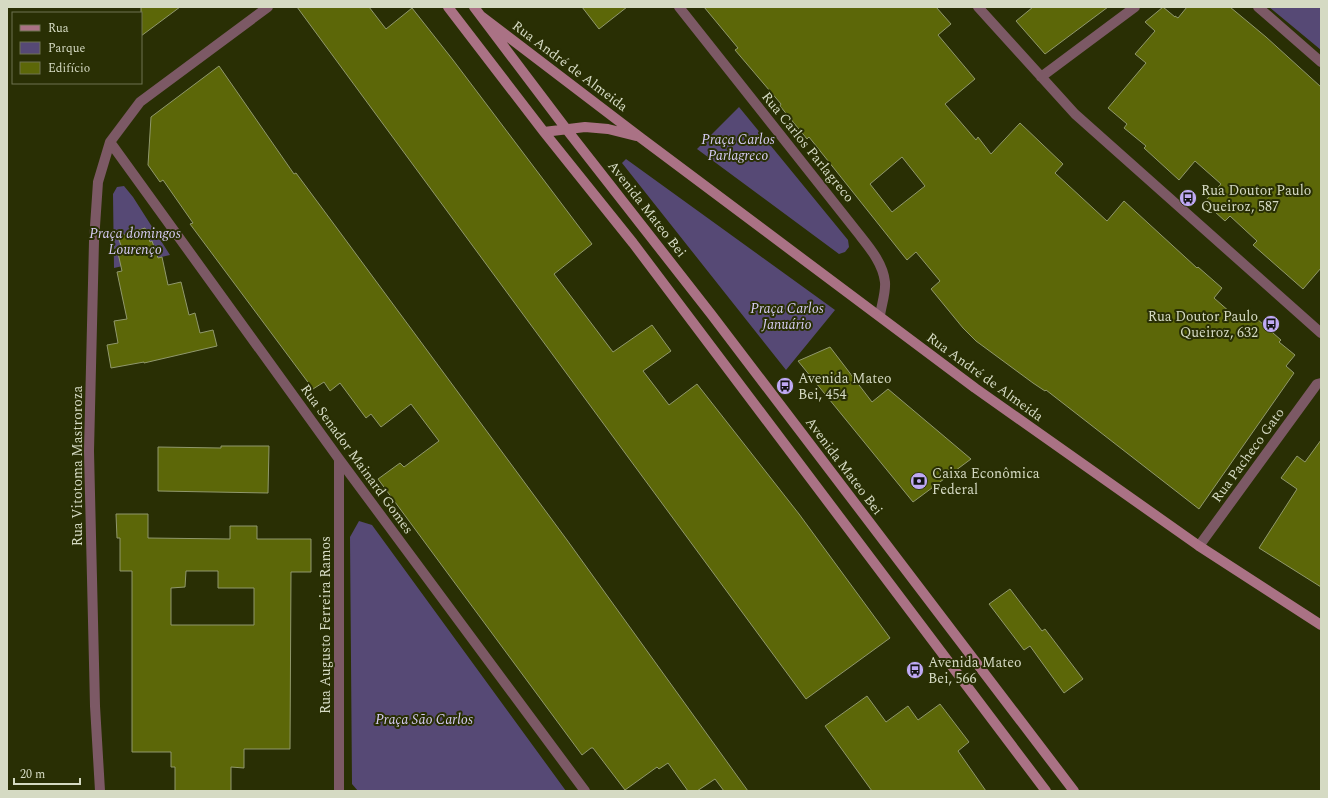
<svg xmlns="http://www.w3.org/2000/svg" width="1328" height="798" font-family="Spectral,serif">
<rect width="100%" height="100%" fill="#292f04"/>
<path fill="#564975" d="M1269 7H1321V50Z
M739 107 848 240 849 247 845 252 839 254 697 149Z
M626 159 835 310 786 370 622 163Z
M124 186 133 197 170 255 114 268 113 194 117 187Z
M359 521 372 525 566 791H358L352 784 350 537Z"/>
<path fill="#5c6708" stroke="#90986c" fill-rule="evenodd" d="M141 7H180L141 36Z
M297 7H369L386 29 412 8 453 60 592 244 554 274 613 352 652 325 671 351 643 371 669 405 697 384 799 514 890 638 806 699Z
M582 7H627L599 29Z
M704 7H936L951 24 938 35 975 79 945 104 976 140 978 137 991 154 1020 123 1063 164 1055 173 1107 221 1124 201 1197 268 1198 267 1222 288 1214 298 1239 320 1248 311 1281 340 1279 342 1295 355 1286 366 1294 373 1199 509 1046 390 1045 391 1033 383 976 341 963 328 931 289 940 281 916 252 907 260 809 137 807 139 780 106 781 104 735 50 738 48ZM902 157 925 186 892 212 870 184Z
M1033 7H1108L1045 54 1016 21Z
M1163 7 1175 17V16L1178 18 1187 7H1230L1266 37 1321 87V268L1303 289 1253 245 1257 241 1230 216 1225 221 1204 202 1221 184 1195 161 1179 180 1144 148 1146 146 1124 128 1127 124 1108 108 1146 63 1135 54 1155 31 1145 22Z
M219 66 294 174 296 173 339 231 567 540 748 791H724L715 779 697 791H688L668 763 659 769 657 767 625 790 593 748H591L582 755 378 479 400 463 404 467 439 441 411 404 381 427 371 414 366 418 340 383 330 391 324 382 313 389 190 224 193 223 163 180 160 182 148 165 151 117Z
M145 228 150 242 152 241 158 258 162 257 168 285 181 282 189 315 195 313 200 333 213 330 217 346 144 363V362L111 368 107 345 118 343 114 321 127 319 117 272 122 271 118 253 123 251 118 237Z
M830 347 872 402 888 389 971 459 913 502 798 361Z
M1321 440V587L1259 548 1297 489 1281 478 1297 456 1305 462Z
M221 446H269L268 493 158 491V447L221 448Z
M116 514H148V538L230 539V526H257V539H311V572H291L290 749H244V768L231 767V791H175V767H171V752H132V571H120V538H117ZM186 571H218V588H254V625H171V588L185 587Z
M1010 589 1042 631 1045 629 1083 679 1064 693 1030 646 1024 650 989 604Z
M867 696 886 722 908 706 918 720 940 704 969 742 958 751 986 791H872L825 726Z"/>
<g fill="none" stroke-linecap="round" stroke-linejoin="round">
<path stroke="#7c5965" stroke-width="10" d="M679 7 858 233C869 247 883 263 885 282 886 293 881 306 880 316
M978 7 1075 114 1321 333
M1258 7 1321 62
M1041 77 1135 7
M110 142 339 459 585 791
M339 459V791
M1199 546 1317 384 1321 383
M100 791 95 706 89 451 94 241 98 182 110 142 140 102 268 7"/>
<path stroke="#aa7285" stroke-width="10" d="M448 7 544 132 633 243 1046 791
M474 7 567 130 711 314 1074 791
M481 16 641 138 975 388 1199 546 1321 625
M544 132 585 127 608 129 636 136"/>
</g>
<defs>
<symbol id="bus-disc" viewBox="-11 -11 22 22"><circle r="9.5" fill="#bfa9f4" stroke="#292f04"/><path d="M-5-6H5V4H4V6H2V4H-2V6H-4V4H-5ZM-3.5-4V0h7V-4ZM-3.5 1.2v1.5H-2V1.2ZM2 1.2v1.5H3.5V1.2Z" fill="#111"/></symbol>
<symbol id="bank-disc" viewBox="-11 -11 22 22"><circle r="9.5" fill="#bfa9f4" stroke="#292f04"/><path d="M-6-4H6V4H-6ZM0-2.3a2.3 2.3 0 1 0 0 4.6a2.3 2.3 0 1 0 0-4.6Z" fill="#111"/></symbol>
</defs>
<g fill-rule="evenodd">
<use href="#bus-disc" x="1178" y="188" width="20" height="20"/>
<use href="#bus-disc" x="1261" y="314" width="20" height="20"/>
<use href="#bus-disc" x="775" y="376" width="20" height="20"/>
<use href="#bank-disc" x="909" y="471" width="20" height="20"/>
<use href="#bus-disc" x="905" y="660" width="20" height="20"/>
</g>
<g text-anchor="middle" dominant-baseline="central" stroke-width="4" stroke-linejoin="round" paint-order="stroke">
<g font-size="14" fill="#d5dac3" stroke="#292f04">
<text transform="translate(570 66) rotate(37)">Rua André de Almeida</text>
<text transform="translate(808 147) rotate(51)">Rua Carlos Parlagreco</text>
<text transform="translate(647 209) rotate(52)">Avenida Mateo Bei</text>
<text transform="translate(985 377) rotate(36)">Rua André de Almeida</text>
<text transform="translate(1248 455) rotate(-54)">Rua Pacheco Gato</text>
<text transform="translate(357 459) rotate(54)">Rua Senador Mainard Gomes</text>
<text transform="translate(77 466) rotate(-90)">Rua Vitotoma Mastroroza</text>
<text transform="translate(844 466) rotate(53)">Avenida Mateo Bei</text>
<text transform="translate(325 625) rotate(-90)">Rua Augusto Ferreira Ramos</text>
</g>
<g font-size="14" font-style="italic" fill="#d6ccf4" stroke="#292f04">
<text x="738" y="139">Praça Carlos<tspan x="738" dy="16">Parlagreco</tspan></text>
<text x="135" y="233">Praça domingos<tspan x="135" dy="16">Lourenço</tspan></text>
<text x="787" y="308">Praça Carlos<tspan x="787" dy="16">Januário</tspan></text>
<text x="424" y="719">Praça São Carlos</text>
</g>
<g font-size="14" fill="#d5dac3" stroke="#292f04" text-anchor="start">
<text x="1201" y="190">Rua Doutor Paulo<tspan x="1201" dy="16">Queiroz, 587</tspan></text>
<text x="1258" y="316" text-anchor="end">Rua Doutor Paulo<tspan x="1258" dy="16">Queiroz, 632</tspan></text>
<text x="798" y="378">Avenida Mateo<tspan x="798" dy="16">Bei, 454</tspan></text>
<text x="932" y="473">Caixa Econômica<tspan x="932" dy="16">Federal</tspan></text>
<text x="928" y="662">Avenida Mateo<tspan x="928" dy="16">Bei, 566</tspan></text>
</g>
</g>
<rect width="1328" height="798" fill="none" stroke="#d5dac3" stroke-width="16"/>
<rect x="12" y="12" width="130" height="72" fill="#292f04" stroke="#6e7350"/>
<rect x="20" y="25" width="20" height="6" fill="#aa7285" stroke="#6e7350"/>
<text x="48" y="32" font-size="12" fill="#d5dac3">Rua</text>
<rect x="20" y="42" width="20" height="12" fill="#564975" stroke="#6e7350"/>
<text x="48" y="52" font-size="12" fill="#d5dac3">Parque</text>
<rect x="20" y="62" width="20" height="12" fill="#5c6708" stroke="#6e7350"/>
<text x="48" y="72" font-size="12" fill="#d5dac3">Edifício</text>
<path d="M14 778v6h66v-6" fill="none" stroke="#d5dac3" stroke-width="2"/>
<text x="20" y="778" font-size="12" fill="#d5dac3" stroke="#292f04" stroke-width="3" paint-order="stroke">20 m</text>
</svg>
